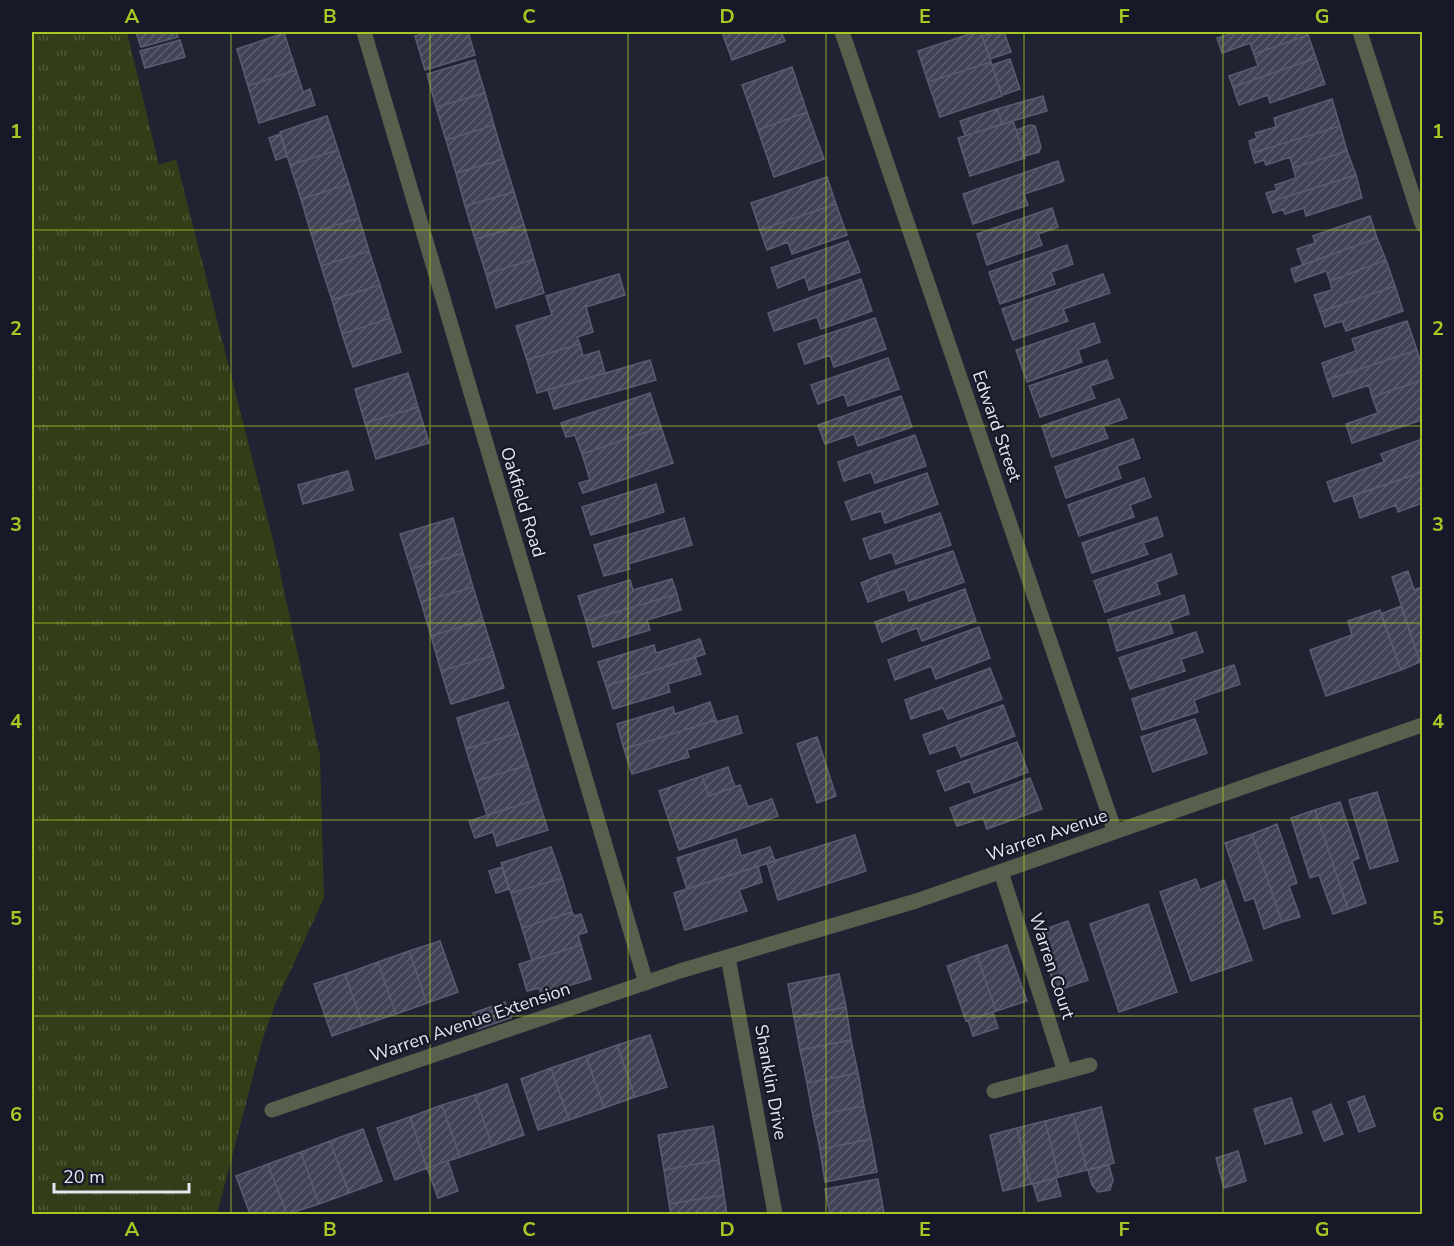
<svg xmlns="http://www.w3.org/2000/svg" width="1454" height="1246" font-family="'Nunito Sans',sans-serif">
<defs>
<pattern id="grass-tufts" width="24" height="20" patternUnits="userSpaceOnUse" patternTransform="scale(1.5)"><rect width="24" height="20" fill="#333d18"/><path d="M3 7l-1-3M5 7V3M7 7l1-3M15 17l-1-3M17 17v-4M19 17l1-3" fill="none" stroke="#50593a"/></pattern>
<pattern id="building-hatch" width="6" height="6" patternUnits="userSpaceOnUse" patternTransform="scale(1.5)"><rect width="6" height="6" fill="#3f4354"/><path d="M-1 1l2-2M0 6l6-6M5 7l2-2" fill="none" stroke="#5b5e6d"/></pattern>
</defs>
<rect width="100%" height="100%" fill="#202332"/>
<path fill="url(#grass-tufts)" d="M32 32H127L159 165 176 159 274 544 320 756 324 898 276 1002 263 1038 217 1214H32Z"/>
<path fill="url(#building-hatch)" stroke="#595d6f" stroke-width="1.5" d="M136 32H176L178 37 141 47Z
M431 32H468L475 55 425 70 415 36Z
M722 32H781L785 41 732 60Z
M976 32H981L991 62 928 82 918 51Z
M996 32H1004L1011 52 990 59 982 36Z
M1237 32H1307L1308 35 1254 54 1250 43 1222 53 1217 38Z
M284 33 296 70 248 86 237 49Z
M1308 35 1316 58 1233 87 1229 76 1258 66 1254 54Z
M180 40 185 57 145 68 140 51Z
M1316 58 1325 84 1270 103 1268 95 1239 105 1233 87Z
M1010 59 1020 89 1002 95 992 65Z
M475 60 485 93 436 107 427 74Z
M991 62 1002 96 940 117 928 82Z
M792 67 807 112 758 130 742 85Z
M296 70 303 92 310 89 315 105 259 123 248 86Z
M485 93 494 125 446 140 436 107Z
M1043 96 1047 111 1002 124 997 109Z
M1332 99 1340 126 1252 153 1249 141 1257 138 1255 133 1276 127 1274 118Z
M997 109 1002 124 965 136 960 121Z
M807 112 824 159 774 177 758 130Z
M327 116 338 150 290 165 280 132Z
M1013 121 1025 158 970 176 958 138Z
M494 125 504 159 456 173 446 140Z
M1030 125 1035 126 1041 147 1039 152 1024 156 1016 130Z
M1340 126 1347 151 1293 168 1290 157 1266 165 1264 160 1255 163 1252 153Z
M280 134 287 156 276 160 269 138Z
M338 150 349 184 301 199 290 165Z
M1347 151 1356 175 1269 202 1266 193 1277 190 1275 185 1296 178 1293 168Z
M504 159 514 192 465 206 456 173Z
M1058 161 1064 181 1024 194 1028 205 973 224 963 194Z
M1356 175 1362 198 1306 216 1304 208 1285 214 1283 209 1273 213 1269 202Z
M827 177 836 204 760 230 751 203Z
M349 184 359 218 311 233 301 199Z
M514 192 524 225 475 239 465 206Z
M836 204 847 235 792 254 788 242 767 250 760 230Z
M1052 208 1058 227 1038 234 1042 245 987 265 977 234Z
M1370 216 1377 238 1303 265 1297 249 1315 243 1313 236Z
M359 218 369 251 321 266 311 233Z
M524 225 534 259 486 274 475 239Z
M1377 238 1386 260 1330 281 1326 271 1295 282 1291 269Z
M848 241 860 272 809 290 805 277 778 288 771 268Z
M1067 245 1073 264 1051 272 1055 284 1000 304 989 272Z
M369 251 380 285 332 300 321 266Z
M534 259 544 293 496 308 486 274Z
M1386 260 1395 286 1320 312 1314 295 1332 290 1330 281Z
M619 274 625 295 586 307 593 332 577 337 580 344 527 360 516 326 552 315 546 296Z
M1103 274 1110 293 1063 309 1068 321 1013 340 1002 309Z
M861 279 872 311 821 329 817 317 774 331 768 313Z
M380 285 390 318 342 334 332 300Z
M1395 286 1403 311 1346 331 1342 321 1325 327 1320 312Z
M390 318 401 352 353 367 342 334Z
M875 318 886 349 834 367 830 355 805 364 798 344Z
M1407 321 1417 350 1327 380 1322 363 1356 351 1352 339Z
M1094 323 1100 342 1078 350 1082 362 1027 382 1016 350Z
M580 344 583 356 599 351 605 373 537 393 527 360Z
M1417 350 1422 367V380L1372 397 1369 385 1333 397 1327 380Z
M888 358 899 389 848 406 844 394 818 404 811 385Z
M650 360 656 380 554 409 548 390Z
M1107 360 1113 378 1090 386 1095 398 1040 417 1029 386Z
M408 373 418 407 365 423 355 389Z
M1422 380V420L1352 443 1346 424 1378 413 1372 397Z
M650 393 661 427 582 454 575 435 566 437 561 423Z
M901 396 912 427 858 446 854 434 825 444 818 425Z
M1119 399 1127 418 1103 426 1108 438 1052 457 1042 426Z
M418 407 429 443 376 459 365 423Z
M661 427 673 463 583 493 579 483 590 480 582 454Z
M915 435 926 466 875 483 871 472 844 481 838 462Z
M1133 439 1140 458 1117 466 1121 478 1066 498 1055 467Z
M1422 439V472L1334 502 1327 482 1384 462 1381 454Z
M348 471 353 490 303 504 298 485Z
M1422 472V503L1398 512 1396 505 1360 518 1353 496Z
M927 473 938 504 885 523 881 511 852 520 845 502Z
M1144 478 1151 497 1130 505 1134 517 1079 536 1068 505Z
M656 484 664 512 591 535 582 507Z
M940 513 951 545 896 564 892 552 870 559 863 539Z
M1157 517 1163 536 1143 543 1148 554 1092 573 1082 543Z
M453 518 463 553 411 569 400 534Z
M684 518 692 545 628 564 630 569 604 576 594 545Z
M953 551 964 582 909 601 905 589 882 597 875 577Z
M463 553 473 587 421 602 411 569Z
M1171 554 1177 574 1156 582 1160 594 1105 612 1094 581Z
M1408 571 1414 590 1422 587V661L1420 662 1392 577Z
M875 577 882 597 868 602 861 583Z
M672 579 677 594 586 621 578 596 630 580 633 590Z
M473 587 483 620 431 636 421 602Z
M965 589 976 621 922 641 917 628 895 636 889 617Z
M677 594 681 610 647 620 650 630 593 647 586 621Z
M1184 595 1189 614 1169 621 1173 633 1117 651 1108 620Z
M1401 606 1420 662 1401 670 1381 614Z
M1380 610 1401 670 1326 696 1310 650 1352 635 1348 621Z
M889 617 895 636 882 642 875 622Z
M483 620 494 655 441 671 431 636Z
M979 627 990 658 936 679 931 666 895 680 888 660Z
M1196 632 1203 652 1181 659 1185 671 1130 689 1119 658Z
M700 639 705 654 606 686 598 662 654 645 656 653Z
M494 655 504 688 451 704 441 671Z
M695 657 701 674 668 684 670 692 613 709 606 686Z
M1234 665 1240 684 1194 700 1198 712 1142 730 1132 699Z
M990 668 1002 699 948 719 943 708 911 719 905 700Z
M508 702 518 733 466 749 457 718Z
M710 702 716 720 624 749 617 724 673 707 675 714Z
M1003 705 1015 736 961 757 956 745 930 754 923 735Z
M737 716 742 733 687 750 689 757 632 774 624 749 716 720V722Z
M1195 719 1207 753 1153 772 1141 737Z
M518 733 528 765 476 781 466 749Z
M817 737 836 796 817 803 797 744Z
M1017 742 1028 772 974 793 970 781 945 791 937 771Z
M528 765 538 799 487 815 476 781Z
M728 767 735 787 709 796 702 776Z
M702 776 709 796 740 785 748 807 772 799 778 816 679 850 659 791Z
M1030 778 1042 809 987 829 983 818 957 826 950 808Z
M1377 792 1398 861 1370 869 1349 800Z
M538 799 548 830 497 846 493 832 475 838 469 821Z
M1340 802 1359 858 1352 861 1366 903 1348 909 1315 810Z
M1315 810 1348 909 1333 914 1319 875 1310 878 1291 818Z
M1277 824 1297 883 1289 886 1300 917 1282 922 1252 834Z
M1252 834 1282 922 1264 929 1254 898 1245 901 1225 843Z
M855 835 866 871 778 900 767 863Z
M736 839 741 856 770 847 775 861 687 889 677 858Z
M551 847 562 878 511 893 501 863Z
M758 866 762 882 739 890 747 911 685 930 674 893Z
M502 867 509 889 496 893 489 871Z
M562 878 572 912 522 928 511 893Z
M1196 879 1200 890 1224 880 1252 960 1191 981 1160 892Z
M1148 904 1177 992 1119 1012 1090 924Z
M572 912 574 916 581 914 587 932 578 935 581 945 532 960 522 928Z
M1068 921 1088 980 1056 991 1037 932Z
M440 941 458 992 427 1003 409 951Z
M581 945 591 979 541 994 539 988 527 991 519 964Z
M1007 945 1027 1001 996 1011 977 955Z
M409 951 427 1003 396 1014 378 962Z
M977 955 996 1011 966 1021 947 966Z
M378 962 396 1014 363 1025 345 974Z
M345 974 363 1025 332 1036 314 984Z
M839 974 846 1007 794 1017 788 984Z
M505 1002 511 1018 478 1029 473 1013Z
M846 1007 851 1040 800 1050 794 1017Z
M993 1012 998 1028 973 1036 968 1020Z
M650 1035 667 1087 635 1097 617 1045Z
M851 1040 858 1073 807 1083 800 1050Z
M617 1045 635 1097 604 1108 586 1056Z
M586 1056 604 1108 569 1120 551 1068Z
M551 1068 569 1120 538 1130 521 1079Z
M858 1073 864 1106 813 1116 807 1083Z
M507 1084 524 1135 492 1146 475 1095Z
M475 1095 492 1146 460 1157 442 1105Z
M1364 1096 1375 1126 1359 1132 1348 1102Z
M1291 1098 1302 1133 1265 1144 1254 1109Z
M1331 1104 1343 1134 1324 1141 1313 1112Z
M442 1105 460 1157 427 1168 410 1117Z
M864 1106 871 1139 820 1149 813 1116Z
M1101 1107 1114 1163 1087 1170 1073 1114Z
M1073 1114 1087 1170 1059 1177 1045 1121Z
M410 1117 427 1168 395 1180 377 1128Z
M1045 1121 1059 1177 1031 1184 1017 1128Z
M713 1126 719 1160 664 1170 658 1135Z
M1017 1128 1031 1184 1003 1191 990 1135Z
M363 1129 382 1181 349 1193 330 1141Z
M871 1139 877 1172 825 1182 820 1149Z
M330 1141 349 1193 319 1204 301 1152Z
M1238 1151 1246 1181 1224 1188 1216 1158Z
M301 1152 319 1204 287 1214 268 1164Z
M719 1160 724 1195 669 1204 664 1170Z
M448 1161 458 1191 438 1198 427 1168Z
M268 1164 287 1214H250L236 1176Z
M1109 1165 1113 1180 1110 1190 1098 1192 1092 1185 1088 1170Z
M1056 1178 1061 1196 1038 1201 1033 1184Z
M878 1179 884 1213 830 1214 825 1189Z
M724 1195 727 1214H671L669 1204Z"/>
<g fill="none" stroke-linecap="round" stroke-linejoin="round">
<path stroke="#595f4d" stroke-width="15" d="M364 32 646 983
M842 32 1115 832
M1360 32 1422 224
M1001 872 1065 1072
M728 957 775 1214
M994 1091 1090 1065
M272 1110 680 971 916 901 1422 725"/>
</g>
<path fill="none" stroke="#a4c824" stroke-width="1.5" stroke-opacity="0.55" d="M231 32V1214M430 32V1214M628 32V1214M826 32V1214M1024 32V1214M1223 32V1214M32 230H1422M32 426H1422M32 623H1422M32 820H1422M32 1016H1422"/>
<g text-anchor="middle" dominant-baseline="central" stroke-width="4.5" stroke-linejoin="round" paint-order="stroke">
<g font-size="18" fill="#e4e6f1" stroke="#171928">
<text transform="translate(997 426) rotate(71)">Edward Street</text>
<text transform="translate(523 502) rotate(73)">Oakfield Road</text>
<text transform="translate(1047 835) rotate(-19)">Warren Avenue</text>
<text transform="translate(1052 966) rotate(72)">Warren Court</text>
<text transform="translate(470 1022) rotate(-19)">Warren Avenue Extension</text>
<text transform="translate(771 1082) rotate(80)">Shanklin Drive</text>
</g>
</g>
<rect width="1454" height="1246" fill="none" stroke="#171928" stroke-width="66"/>
<path d="M54 1183v9h135v-9" fill="none" stroke="#e4e6f1" stroke-width="3"/>
<text x="63" y="1183" font-size="18" fill="#e4e6f1" stroke="#171928" stroke-width="4.5" paint-order="stroke">20 m</text>
<rect x="33" y="33" width="1388" height="1180" fill="none" stroke="#a4c824" stroke-width="2"/>
<g font-size="20" text-anchor="middle" font-weight="bold" fill="#a4c824">
<text x="132" y="23">A</text>
<text x="330" y="23">B</text>
<text x="529" y="23">C</text>
<text x="727" y="23">D</text>
<text x="925" y="23">E</text>
<text x="1124" y="23">F</text>
<text x="1322" y="23">G</text>
<text x="16" y="138">1</text>
<text x="1438" y="138">1</text>
<text x="16" y="335">2</text>
<text x="1438" y="335">2</text>
<text x="16" y="531">3</text>
<text x="1438" y="531">3</text>
<text x="16" y="728">4</text>
<text x="1438" y="728">4</text>
<text x="16" y="925">5</text>
<text x="1438" y="925">5</text>
<text x="16" y="1121">6</text>
<text x="1438" y="1121">6</text>
<text x="132" y="1236">A</text>
<text x="330" y="1236">B</text>
<text x="529" y="1236">C</text>
<text x="727" y="1236">D</text>
<text x="925" y="1236">E</text>
<text x="1124" y="1236">F</text>
<text x="1322" y="1236">G</text>
</g>
</svg>
